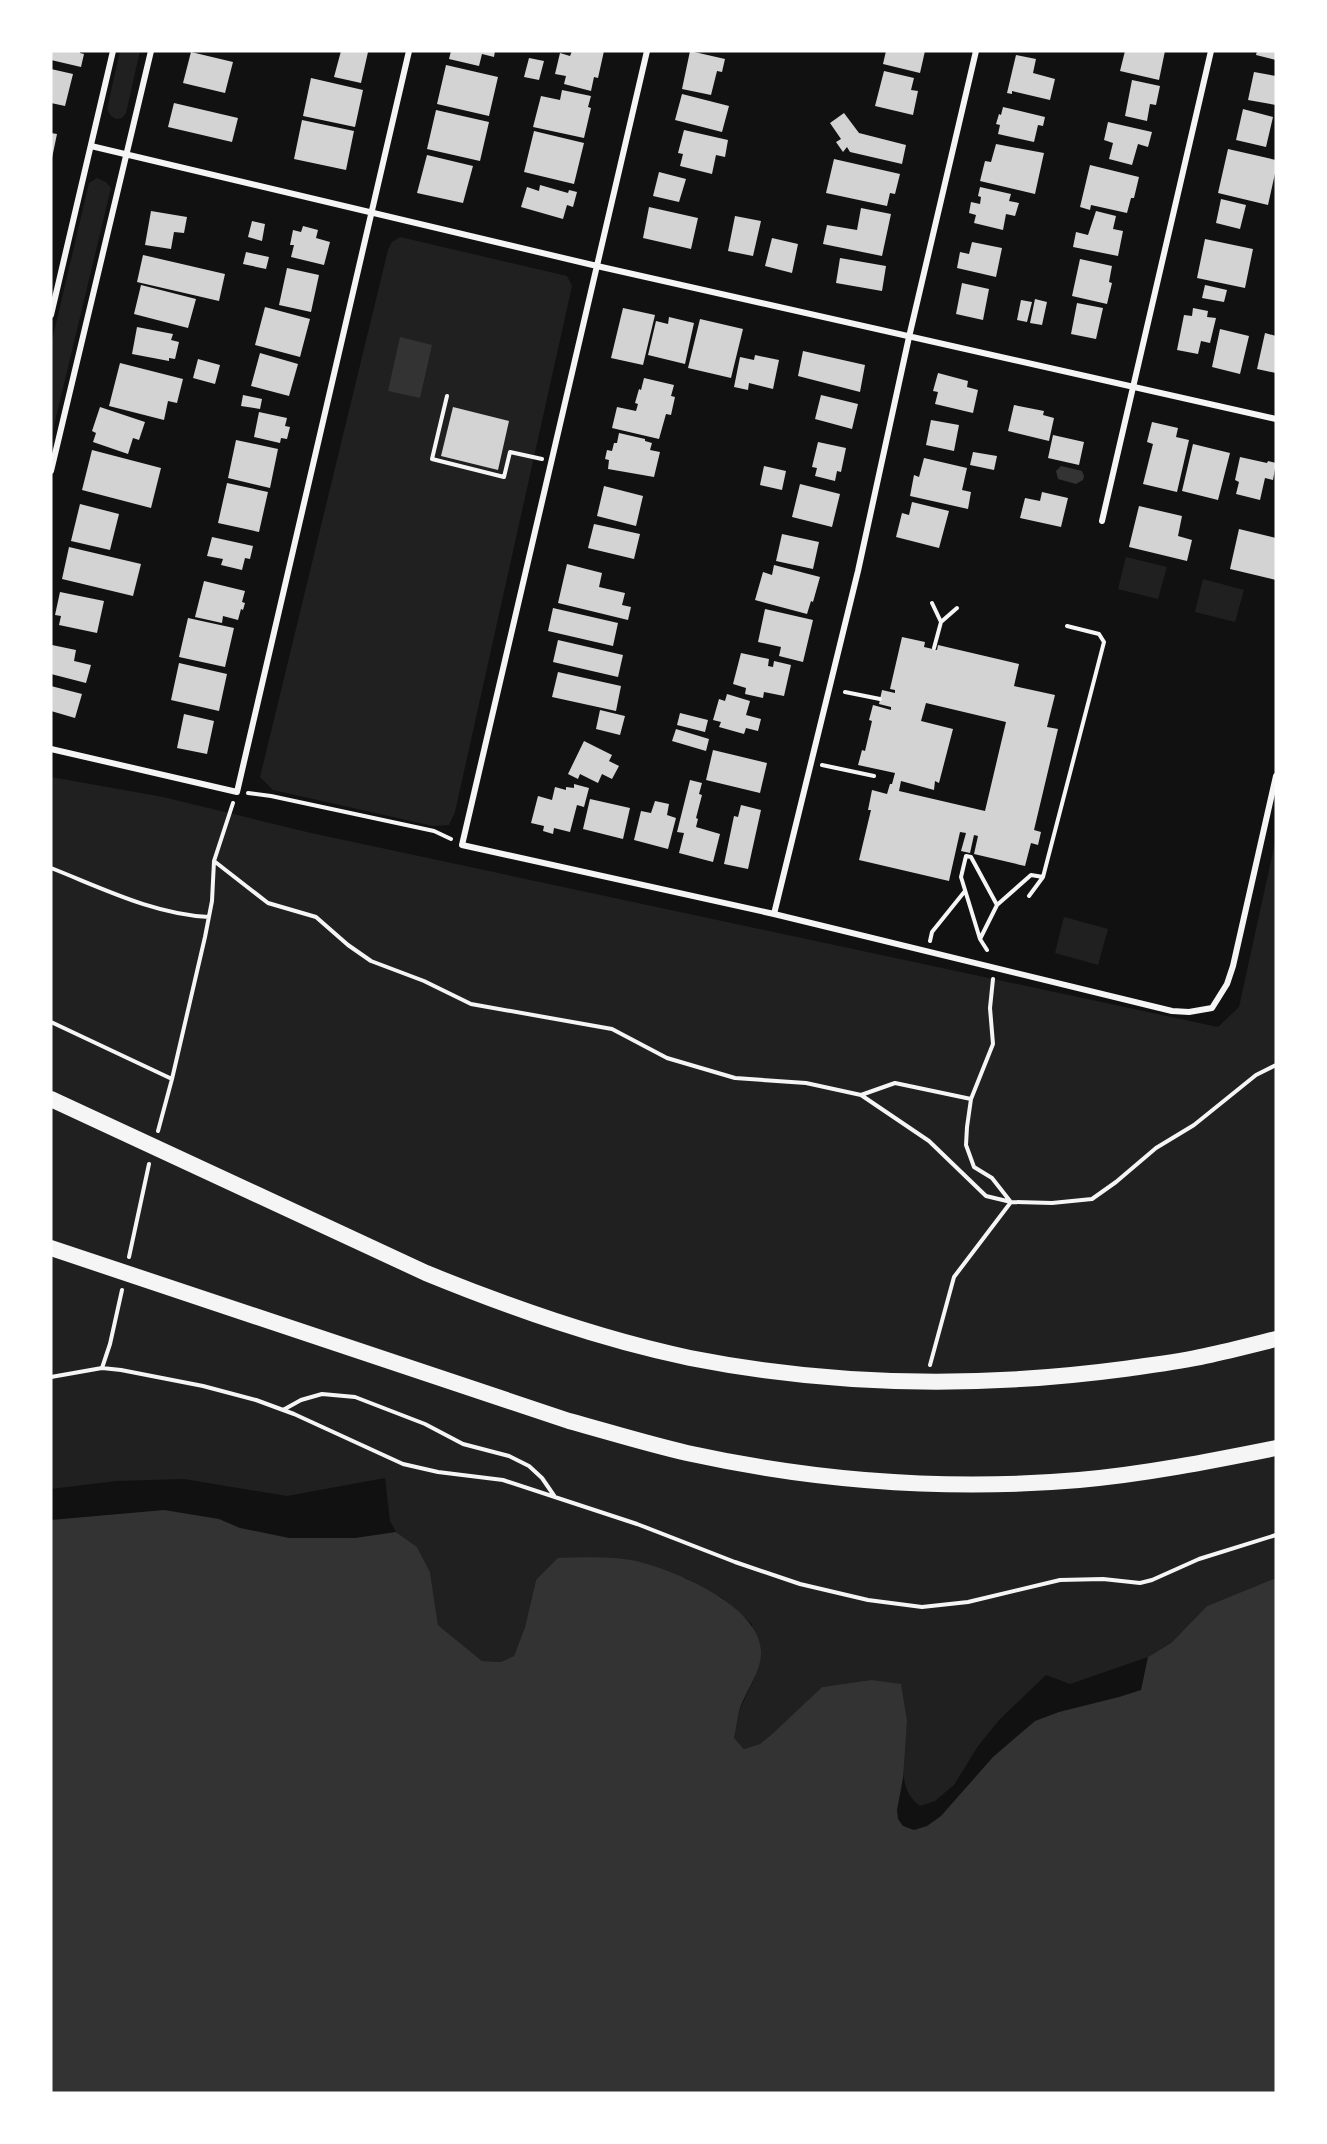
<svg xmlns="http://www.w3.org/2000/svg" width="1327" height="2144" font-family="Roboto,sans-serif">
<rect width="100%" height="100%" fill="#111"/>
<path fill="#202020" d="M120 51H140L126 113 122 118 116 119 111 116 107 109Z
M97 178 106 182 111 188 51 438V345L89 183Z
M400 237 567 276 572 286 455 812 449 825 433 826 273 790 260 777 388 250 392 242Z
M1126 557 1167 567 1158 599 1118 589Z
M1203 579 1244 590 1235 622 1195 612Z
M51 777 163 797 311 833 1218 1027 1239 1007 1276 838V1578L1207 1606 1171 1643 1148 1657 1070 1684 1046 1675 1000 1719 978 1746 954 1785 935 1801 920 1806C894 1788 905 1748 907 1721L871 1680 822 1687 771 1735 760 1744 744 1749 734 1739 739 1711 755 1677 752 1624 722 1598 686 1578 536 1580 525 1627 514 1656 501 1662 482 1661 438 1625 430 1572 417 1547 396 1532 390 1521 385 1478 287 1496 184 1479 116 1481 51 1489Z
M1064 917 1108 929 1098 965 1055 953Z"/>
<path fill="#333" d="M400 337 432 345 420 398 388 391Z
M1061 466 1082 471 1084 476 1083 480 1076 484 1058 479 1056 471Z
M164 1510 219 1519 240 1528 289 1538H355L396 1532 417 1547 430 1572 438 1625 482 1661 501 1662 514 1656 525 1627 536 1580 558 1558C582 1557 613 1556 636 1561 674 1570 759 1605 761 1651 762 1671 745 1692 739 1711 737 1720 736 1730 734 1738L744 1749 760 1744 771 1735 822 1687 871 1680 901 1684 907 1721 903 1778 897 1810 898 1819 903 1826 914 1830 927 1826 941 1816 993 1757 1035 1721 1059 1712 1119 1697 1141 1690 1148 1657 1171 1643 1207 1606 1276 1578V2093H51V1520Z"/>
<path fill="#d3d3d3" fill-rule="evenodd" d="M51 51H80V53L84 54 81 67 51 60Z
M341 51 368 52 361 83 334 77Z
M451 51H495L494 57 482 54 479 66 449 59Z
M572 51H604L598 78 594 77 591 91 564 84 566 76 555 74 560 53 570 56Z
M690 51 725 59 722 72 717 71 711 95 682 89Z
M886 51H925L920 73 883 64Z
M1125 51H1165L1159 80 1120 71Z
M1257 51H1276V60L1256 55Z
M191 52 233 62 225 93 183 83Z
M1016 55 1036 59 1033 73 1055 79 1050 100 1012 91V94L1007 93Z
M529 58 544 61 539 80 524 77Z
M446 65 498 77 489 116 437 104Z
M51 69 73 74 65 106 51 103Z
M884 71 914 78 911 90 918 91 913 115 875 106Z
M1254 72 1276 76V105L1248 100Z
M311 78 363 90 355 127 303 116Z
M1132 80 1160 86 1156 105 1150 104 1147 121 1125 116Z
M562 90 591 96 588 107 591 108 584 138 533 127 541 96 560 100Z
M682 94 729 106 722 132 675 120Z
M174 103 238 118 232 142 168 127Z
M1003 107 1045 117 1043 126 1038 125 1034 142 998 134 1000 125 996 124 999 114 1001 115Z
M1243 109 1273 117 1266 147 1236 140Z
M436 110 489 122 480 161 427 149Z
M844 113 859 133 906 145 902 164 850 152 847 147 843 152 836 142 841 139 830 123Z
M302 120 354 131 346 170 294 159Z
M1108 122 1152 132 1148 147 1138 144 1132 165 1109 159 1113 143 1104 140Z
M684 130 728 140 725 157 716 155 712 174 680 166 683 154 678 153Z
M534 131 584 143 574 184 524 172Z
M51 133 57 134 52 158H51Z
M996 144 1044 153 1035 194 980 181 985 161 991 162Z
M1228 149 1276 160V169L1268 205 1218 193Z
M427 155 473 166 463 203 417 193Z
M834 159 900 174 895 194 890 193 887 206 826 193Z
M1090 165 1139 177 1134 198H1131L1127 213 1091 205 1090 210 1080 207Z
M659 172 686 179 679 202 653 196Z
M540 185 568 193 569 190 577 192 573 207 567 205 563 219 521 207 527 187 539 191Z
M980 187 1011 194 1009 201 1019 203 1015 216 1006 214 1003 230 974 223 976 215 969 213 971 202 980 204 981 197 978 196Z
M1221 199 1246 205 1240 229 1216 223Z
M649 207 698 218 691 249 643 238Z
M861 208 891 214 882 256 823 244 827 225 857 230Z
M151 211 187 217 184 233 174 232 171 249 145 245Z
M1096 211 1116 216 1113 229 1123 231 1118 256 1073 247 1076 232 1088 235Z
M735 216 761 221 753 256 728 251Z
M252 221 265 224 262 241 248 237Z
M303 226 318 230 316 238 330 242 324 265 291 257 294 245H290L293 230 301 232Z
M772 238 798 244 792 273 765 266Z
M1205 239 1253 249 1245 288 1197 278Z
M972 242 1002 248 996 277 957 268 960 252 969 254Z
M246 252 269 257 266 269 243 264Z
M143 255 225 274 219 301 137 282Z
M840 258 886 266 882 291 836 283Z
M1080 259 1112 266 1109 282 1112 283 1107 304 1072 296Z
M287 268 319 275 311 312 279 305Z
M962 283 989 289 983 320 956 314Z
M141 285 196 299 188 328 134 314Z
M1205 285 1227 290 1224 302 1202 298Z
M1035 299 1047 302 1042 325 1030 323Z
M1021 300 1032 302 1027 322 1017 320Z
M1077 303 1103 308 1096 339 1071 334Z
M265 307 310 319 300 357 255 345Z
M623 308 655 315 643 365 611 358Z
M1193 308 1208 311 1207 317 1216 318 1210 343 1201 341 1198 354 1177 350 1184 315 1192 316Z
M669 317 694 323 685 364 648 355 656 321 668 324Z
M700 319 743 329 731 378 688 368Z
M137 327 173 334 171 340 179 342 175 359 169 358V361L132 354Z
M1220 329 1249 336 1240 374 1212 367Z
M1265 333 1276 336V373L1257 369Z
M803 351 865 365 860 392 798 376Z
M260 353 298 364 289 396 251 386Z
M755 355 779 360 773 389 749 383 748 390 734 387 740 357 754 360Z
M198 359 220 365 215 384 193 378Z
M120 363 183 379 177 403 168 401 164 420 109 406Z
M938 373 968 381 967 387 978 390 973 413 935 404 938 392 933 391Z
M644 378 674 385 671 396 675 397 671 415 666 414 659 439 612 428 617 407 636 411 638 404 635 403 639 389 641 390Z
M243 395 262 399 260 409 241 406Z
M821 395 858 404 852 429 815 419Z
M1014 405 1044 411 1043 415 1054 418 1049 441 1008 431Z
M100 407 145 422 139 440 133 438 128 454 93 442 96 433 92 431Z
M453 407 509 421 498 470 441 456Z
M259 412 287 418 285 426 290 427 287 439 281 438 280 443 254 437Z
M931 420 959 425 954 451 926 445Z
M1152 422 1178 428 1176 437 1189 440 1177 492 1143 484 1153 444 1147 442Z
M619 433 645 439V441L652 443 650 450 660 452 654 477 608 469 609 460 605 459 607 450 612 451 614 443H617Z
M1053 435 1084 442 1079 465 1048 458Z
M236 440 278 449 270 488 228 478Z
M818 442 846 448 841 472 837 471 835 481 815 476 817 468 812 467Z
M1193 444 1230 453 1218 500 1182 491Z
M92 450 161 468 151 508 82 490Z
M973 452 997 456 994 470 970 465Z
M1240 457 1267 463 1268 461 1276 463 1273 480 1265 478 1260 500 1236 494 1239 482 1235 480Z
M924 458 967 468 962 490 971 492 968 509 910 496 914 475 919 477Z
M764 466 786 471 782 490 760 485Z
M227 483 268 492 259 532 218 523Z
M800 484 840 494 832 527 792 517Z
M604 486 643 496 636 526 597 516Z
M1042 492 1068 498 1061 527 1020 518 1025 498 1040 501Z
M912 502 949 511 939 548 896 537 902 513 909 515Z
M80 504 119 514 110 550 71 541Z
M1139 506 1182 516 1178 536 1192 540 1187 561 1129 547Z
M594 524 640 534 634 559 588 548Z
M1239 529 1276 538V580L1230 569Z
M782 534 819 542 813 569 776 561Z
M212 537 253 546 250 559 245 558 242 570 221 565 223 559 207 556Z
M69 547 141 564 133 596 62 579Z
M567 564 602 573 599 587 625 593 622 605 631 607 628 620 558 603Z
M774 565 820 577 813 602 811 601 807 614 755 600 763 572 772 575Z
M204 581 245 591 242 602 245 603 243 610 241 609 238 620 223 616 222 623 195 617Z
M60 592 104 601 97 633 59 625 61 616 55 615Z
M553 608 618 623 613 646 548 631Z
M765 609 813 620 803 662 779 656 781 647 758 642Z
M188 618 234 628 225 667 179 657Z
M902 637 925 642 924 647 937 650 938 645 1019 664 1014 686 1055 695 1047 727 1058 729 1034 830 1041 832 1038 845 1031 843 1025 866 974 854 978 836 974 835 970 853 961 851 966 833 960 832 949 881 859 860 871 810H868L872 790 887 794 890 784H892L895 773 858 765 862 750 865 751 872 721 869 720 873 705 891 710V707L879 704 882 690 895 693V690L890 689ZM926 703 1006 722 985 811 899 791 901 781 934 790 935 781 939 783 953 729 921 721Z
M558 640 623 655 618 677 553 662Z
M52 645 76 650 74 661 91 665 86 683 51 674Z
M741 653 769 659 768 666 773 667 774 661 791 665 784 696 764 692 763 698 745 694 746 688 733 684Z
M179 663 227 674 219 711 171 700Z
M558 672 621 686 616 711 552 697Z
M51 686 82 694 75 718 51 711Z
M727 694 750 701 746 715 761 719 758 731 746 728 744 734 719 727 721 722 713 720 719 699 725 701Z
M600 710 625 716 620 735 596 729Z
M680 713 708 720 705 732 677 725Z
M184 714 214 721 207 754 177 748Z
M676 729 709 739 706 751 672 741Z
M584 741 612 755 609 761 619 766 612 779 602 774 598 783 580 774 578 779 568 774Z
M713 750 767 763 760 793 706 780Z
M690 780 702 783 699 794 702 795 696 818 698 819 696 827 720 834 713 862 679 853 684 833 677 832Z
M574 784 589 788 584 807 577 805 570 832 554 828 553 834 543 831 544 826 531 823 538 796 552 800 555 787 566 790V787L574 788Z
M590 799 630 808 623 839 583 829Z
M655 801 669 804 667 815 676 818 668 849 634 840 641 811 651 813Z
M741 805 761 810 748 869 724 864 734 816 738 817Z"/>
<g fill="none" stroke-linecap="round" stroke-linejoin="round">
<path stroke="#f5f5f5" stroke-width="4" d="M447 396 432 459 504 477 510 452 542 459
M932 603 941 622 957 608
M934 648 941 622
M845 692 880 699
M822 765 874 776
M248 793 271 796 434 831 451 839
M214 861 268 903 316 917 348 945 371 961 424 981 471 1004 612 1029 667 1058 735 1078 806 1083 861 1095 929 1141 986 1196 1011 1202 1052 1203 1092 1199 1116 1182 1156 1148 1194 1125 1256 1075 1276 1065
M51 868C102 888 153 914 209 917
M1029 896 1043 877 1104 642 1099 634 1067 626
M980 939 961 877 966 856 971 857 997 905
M930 941 932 932 965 891
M987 950 980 939 997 905 1031 875 1043 877
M993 979 990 1008 993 1044 971 1099 967 1127 966 1145 974 1167 992 1178 1010 1201
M51 1022 172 1079
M861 1095 895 1083 971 1099
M158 1131 172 1079 205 937 212 901 214 861 233 803
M129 1257 149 1164
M930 1365 954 1277 1011 1202
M102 1368 110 1344 122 1290
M51 1377 102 1368 121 1370 203 1386 256 1400 294 1414 403 1464 438 1472 503 1480 637 1524 735 1562 800 1584 868 1600 922 1607 968 1602 1060 1580 1103 1579 1140 1583 1152 1580 1199 1559 1276 1535
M283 1410 301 1400 322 1394 355 1397 425 1424 463 1444 509 1456 529 1466 542 1478 555 1497"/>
<path stroke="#f5f5f5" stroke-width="6" d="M647 51 462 845 774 914 1172 1011 1189 1012 1212 1008 1227 984 1233 966 1276 776
M91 146 597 266 1276 419
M51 315 113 51
M51 471 151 51
M1102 521 1211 51
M51 749 237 792 409 51
M774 914 858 571 909 337 976 51"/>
<path stroke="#f5f5f5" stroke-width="16" d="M51 1099 426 1273C512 1308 599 1339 690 1358 832 1386 981 1388 1124 1369 1151 1365 1179 1362 1205 1356 1229 1351 1252 1345 1276 1339
M51 1248 569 1421C609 1432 648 1444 687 1453 815 1481 949 1491 1079 1480 1146 1474 1211 1461 1276 1448"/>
</g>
<rect width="1327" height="2144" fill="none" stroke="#ffffff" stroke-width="105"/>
</svg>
